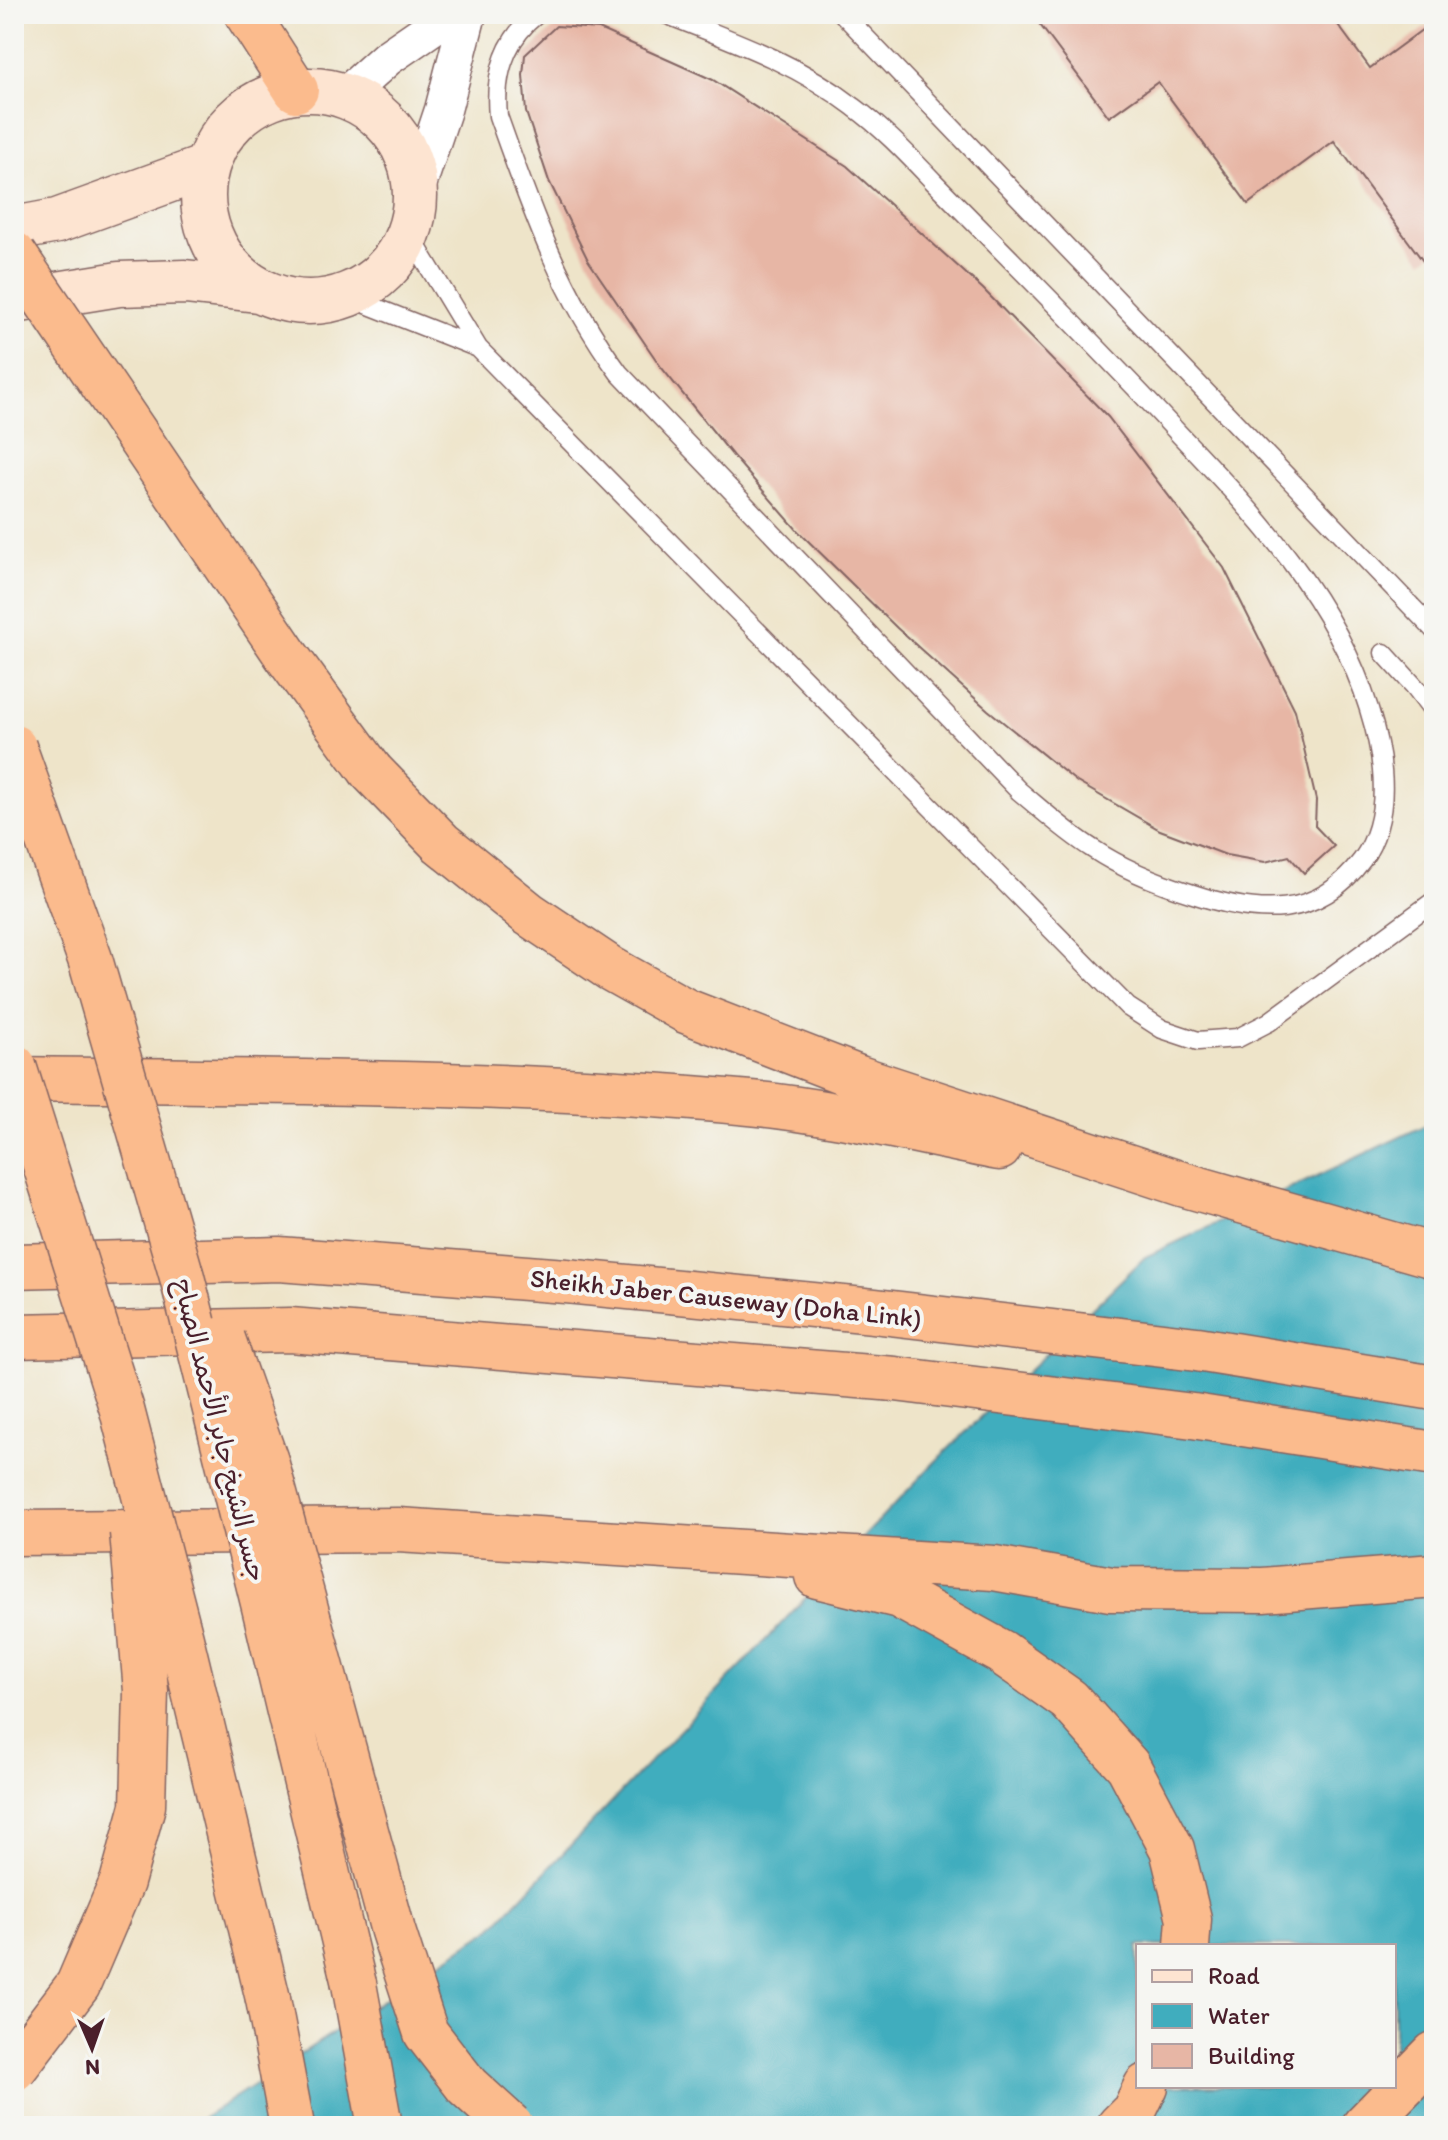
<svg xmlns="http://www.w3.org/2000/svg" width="1448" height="2140" font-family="Itim,'Playpen Sans Arabic',sans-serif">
<rect width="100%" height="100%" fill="#f6f6f2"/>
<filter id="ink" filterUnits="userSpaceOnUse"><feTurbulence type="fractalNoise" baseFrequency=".0125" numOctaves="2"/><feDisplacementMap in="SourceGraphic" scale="16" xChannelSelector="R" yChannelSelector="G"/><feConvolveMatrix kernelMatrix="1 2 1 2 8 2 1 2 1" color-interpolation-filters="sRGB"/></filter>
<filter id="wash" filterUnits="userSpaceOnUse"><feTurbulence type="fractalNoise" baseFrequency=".006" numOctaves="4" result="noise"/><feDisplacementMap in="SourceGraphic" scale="32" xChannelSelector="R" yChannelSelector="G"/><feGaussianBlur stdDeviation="1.8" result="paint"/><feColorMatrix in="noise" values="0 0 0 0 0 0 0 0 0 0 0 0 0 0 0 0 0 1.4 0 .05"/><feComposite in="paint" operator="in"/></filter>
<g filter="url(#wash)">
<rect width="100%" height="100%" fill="#eee4c9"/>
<path fill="#40adbe" stroke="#456674" stroke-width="2" fill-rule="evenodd" d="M1434 1121V2126H191L491 1929 931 1466 1145 1257ZM1138 1946H1394V2086H1138Z"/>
<g id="blocks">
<path fill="#e7b6a5" d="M1032 14H1330L1370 68 1434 21V252L1423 261 1334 141 1248 204 1158 82 1109 117Z
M556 26 599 29 713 80 847 166 983 289 1108 417 1224 568 1295 710 1316 800 1315 826 1334 846 1304 873 1289 856 1265 862 1226 855 1160 830 1077 782 988 710 897 628 798 531 733 456 661 367 588 260 549 181 526 112 523 75 525 55Z"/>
</g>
</g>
<g filter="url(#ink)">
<use href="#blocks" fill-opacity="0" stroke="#836462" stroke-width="2"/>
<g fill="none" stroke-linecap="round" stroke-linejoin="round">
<defs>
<path id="service" d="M537 14C504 40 494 75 498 116 531 209 560 293 619 373L1019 791C1043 811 1066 832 1093 849 1123 869 1158 883 1193 894 1257 915 1317 921 1362 860 1393 817 1384 757 1369 709 1335 599 1257 516 1180 435 1130 381 1079 329 1028 277 996 245 965 213 934 182 909 156 884 129 854 107 797 63 731 40 665 14
M843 14 1434 630
M409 234 478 348 1128 1007 1162 1029 1198 1041 1238 1038 1269 1022 1434 901
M346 296 478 348
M1384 653 1415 687 1434 712"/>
<path id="minor" d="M345 96 387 58 451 14
M416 191 443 110 468 14"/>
<path id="secondary" d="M203 196a106 106 0 1 1 212 0a106 106 0 1 1-212 0Z
M14 229 57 221 206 167
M14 301 119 284 185 282 257 290"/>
<path id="motorway" d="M247 14 296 90
M371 771 441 843 529 914 611 969 686 1011 859 1078 1182 1184 1434 1256
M14 1079C259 1082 505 1080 750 1103 834 1111 917 1132 999 1148
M14 1266 279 1259 566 1281 874 1311 1197 1349 1434 1388
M14 1336 290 1330 895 1379 1193 1416 1434 1454
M14 1533 398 1530 994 1568 1111 1589 1263 1590 1434 1576
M817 1576 899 1596 1001 1652 1069 1700 1128 1766 1172 1849 1189 1919 1187 1946
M354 1984 380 2126
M268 1999 292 2126
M1119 2126 1134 2111 1146 2086
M1364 2126 1434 2054"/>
</defs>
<use href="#service" stroke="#836462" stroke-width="21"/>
<use href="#minor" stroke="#836462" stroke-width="39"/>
<use href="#secondary" stroke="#836462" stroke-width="47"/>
<use href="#motorway" stroke="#836462" stroke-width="47"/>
<use href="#service" stroke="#fff" stroke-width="18"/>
<use href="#minor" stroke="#fff" stroke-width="36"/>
<use href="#secondary" stroke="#fde4d1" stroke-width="44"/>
<use href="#motorway" stroke="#fbbb8d" stroke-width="44"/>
<defs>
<path id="motorway-bridge" d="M14 254 286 655 371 771
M14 747 90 959 182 1277 264 1607 354 1984
M14 1066 122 1410 181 1638 268 1999
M223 1339 266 1461 393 1931 426 2033 467 2086 511 2126
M14 2069 78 1985 122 1882 143 1806 146 1691 132 1532"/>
</defs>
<use href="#motorway-bridge" stroke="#836462" stroke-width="47" stroke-linecap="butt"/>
<use href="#motorway-bridge" stroke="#fbbb8d" stroke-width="44"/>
</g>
</g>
<g text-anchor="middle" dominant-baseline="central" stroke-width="8" stroke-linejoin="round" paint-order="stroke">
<g font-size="26" fill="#4a1f2b" stroke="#f6f6f2">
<text transform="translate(726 1298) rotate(6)">Sheikh Jaber Causeway (Doha Link)</text>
<text transform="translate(220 1430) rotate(76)">جسر الشيخ جابر الأحمد الصباح</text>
</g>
</g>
<rect width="1448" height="2140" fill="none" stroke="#f6f6f2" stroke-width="48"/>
<rect x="1136" y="1944" width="260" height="144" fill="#f6f6f2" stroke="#b1a0a2" stroke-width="2"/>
<rect x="1152" y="1970" width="40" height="12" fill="#fde4d1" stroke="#b1a0a2" stroke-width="2"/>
<text x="1208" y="1984" font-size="24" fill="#4a1f2b">Road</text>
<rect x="1152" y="2004" width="40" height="24" fill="#40adbe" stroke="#b1a0a2" stroke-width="2"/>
<text x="1208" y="2024" font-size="24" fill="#4a1f2b">Water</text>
<rect x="1152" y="2044" width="40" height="24" fill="#e7b6a5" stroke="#b1a0a2" stroke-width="2"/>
<text x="1208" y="2064" font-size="24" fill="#4a1f2b">Building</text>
<g transform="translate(92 2048) rotate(178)" stroke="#f6f6f2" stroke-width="6" paint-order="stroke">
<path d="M0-6L14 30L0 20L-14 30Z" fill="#4a1f2b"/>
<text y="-12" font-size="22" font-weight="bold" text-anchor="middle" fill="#4a1f2b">N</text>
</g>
</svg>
